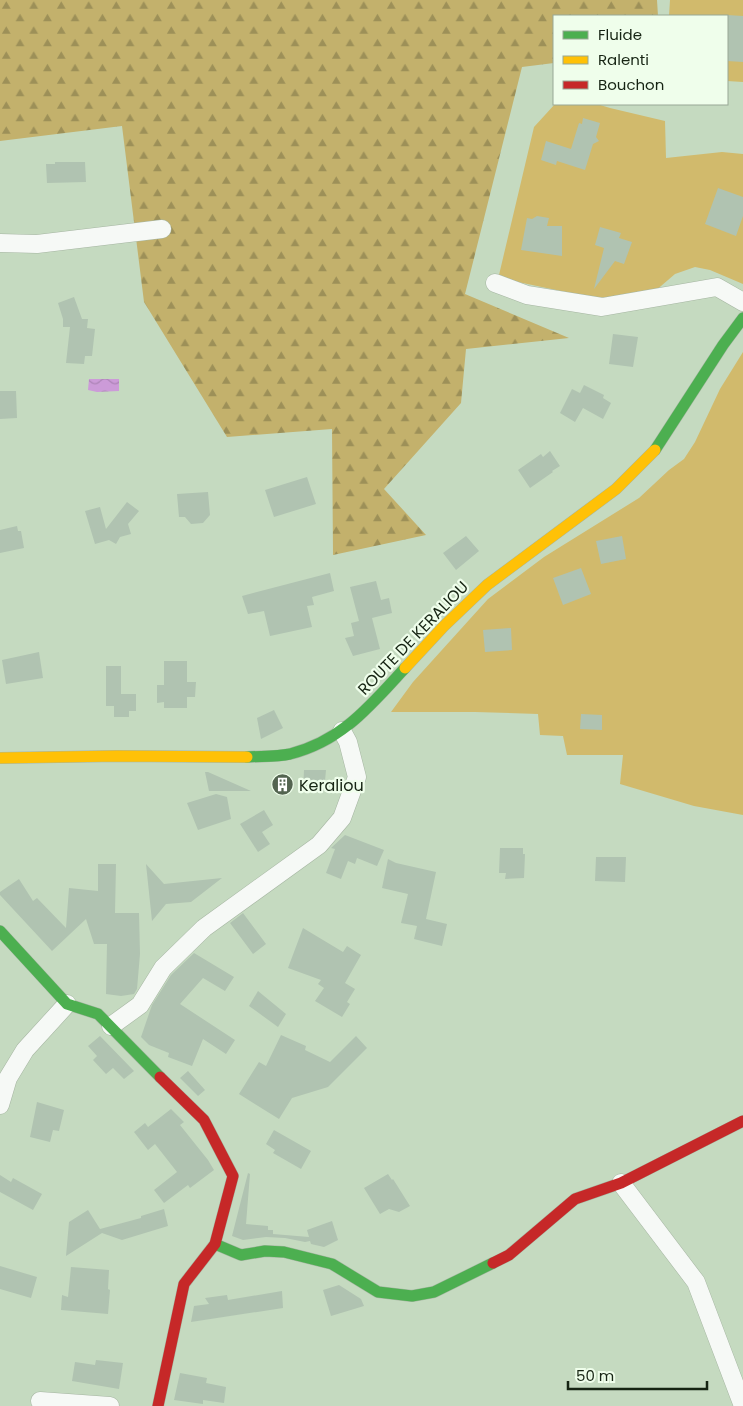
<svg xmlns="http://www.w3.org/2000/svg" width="743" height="1406" font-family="Poppins,sans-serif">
<defs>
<pattern id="forest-firs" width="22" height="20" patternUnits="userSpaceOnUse" patternTransform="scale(1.25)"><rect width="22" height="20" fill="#c3b16c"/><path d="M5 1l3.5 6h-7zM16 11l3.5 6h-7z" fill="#9d9058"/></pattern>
<pattern id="water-waves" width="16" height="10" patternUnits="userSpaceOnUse" patternTransform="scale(1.25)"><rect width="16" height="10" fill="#cc9bd8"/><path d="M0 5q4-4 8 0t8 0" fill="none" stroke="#ae85b8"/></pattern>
</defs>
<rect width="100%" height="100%" fill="#c5dac0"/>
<path fill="url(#forest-firs)" d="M0 0H657L658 16H554V63L522 67 465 294 569 338 466 349 461 403 384 489 426 535 333 555 332 429 227 437 144 302 122 126 0 141Z"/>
<path fill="#d1ba6c" d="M670 0H743V82L727 81V16H669Z
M555 104H597L610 108 665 121 666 158 722 152 743 154V284L710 270 695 267 675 274 654 292 599 299 518 282 499 275 534 127Z
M743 352V815L694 806 620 784 623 755H567L563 736 540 735 538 714 475 712H391L413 682 488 599 544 557 639 498 669 470 684 459 695 442 720 389Z"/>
<path fill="url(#water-waves)" d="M89 379H119V391L97 392 88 390Z"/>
<path fill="#b0c3b1" d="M727 15 743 16V62L727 61Z
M583 118 600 123 596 137 599 141 593 144 585 170 557 161 556 165 541 160 546 141 571 149 579 123 582 124Z
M55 162H85L86 182 47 183 46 164H55Z
M718 188 743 197V216L736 236 705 224Z
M537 216 549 218 547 226H562V256L521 250 527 218 532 219Z
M600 227 621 233 619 238 632 242 624 264 615 261 594 289 604 248 595 245Z
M74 297 82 319H88L87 328 95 329 92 356H85L84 364 66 363 70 327H63V319L58 303Z
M613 334 638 337 633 367 609 364Z
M584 385 604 395 603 398 611 403 603 419 583 408 575 422 560 413 572 389 580 393Z
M0 391H16L17 418 0 419Z
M550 451 560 466 552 471 553 472 530 488 518 470 541 454 543 457Z
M307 477 316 504 274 517 265 490Z
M208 492 210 515 203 523 191 524 185 517H179L177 494Z
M127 502 139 511 128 524 131 534 120 537 116 544 109 540 95 544 85 511 100 507 106 529Z
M17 526 18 531H21L24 548 0 553V530Z
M466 536 479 551 456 570 443 553Z
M622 536 626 559 601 564 596 541Z
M581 568 591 594 563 605 553 578Z
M330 573 334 591 312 597 314 605 307 606 312 627 270 636 264 611 248 614 242 596Z
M376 581 381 600 389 598 392 613 372 618 380 649 353 656 345 638 354 636 351 623 359 621 350 587Z
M511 628 512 650 485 652 483 630Z
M39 652 43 678 6 684 2 660Z
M164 661H187V682H196L195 697H187V708H164V702L157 703V685H164Z
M106 666H121V694H136V711H129V717H114V706H106Z
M274 710 283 728 261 739 257 718Z
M581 714 602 715V730L580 729Z
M304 770H326L324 792H303Z
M205 772H208L251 791H209Z
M216 794 227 797 231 819 198 830 187 803Z
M264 810 273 825 262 832 270 844 258 852 240 824Z
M345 835 384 850 377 866 357 858 355 864 348 861 341 879 326 873 335 849 331 848Z
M500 848H523V854H525L524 878 505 879 506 873H499Z
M596 857H626L625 882 595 881Z
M388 859 396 863 436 872 426 919 447 924 442 946 414 939 417 926 401 923 408 894 382 888Z
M98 864H116L115 913H139L140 954 137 989 134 994 121 996 106 994 107 944H94L86 919 52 951 0 895V892L19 879 33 901 37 898 66 928 69 888 98 891Z
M146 864 164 884 222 878 191 902 166 904 152 921Z
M243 913 266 944 253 954 230 923Z
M303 928 343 952 347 946 361 955 345 983 355 989 347 1002 350 1004 342 1017 315 1001 324 988 318 984 321 980 288 968Z
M194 953 234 977 225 991 203 978 180 1004 235 1040 226 1054 203 1039 192 1066 168 1057 169 1053 149 1045 141 1037 152 1005 171 975Z
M258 991 286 1014 278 1027 249 1006Z
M281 1035 306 1046 305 1050 330 1062 356 1036 367 1048 328 1087 292 1098 279 1119 239 1094 259 1062 266 1066Z
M100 1036 134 1071 124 1079 113 1068 106 1074 93 1060 97 1056 88 1046Z
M188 1071 205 1090 198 1096 180 1078Z
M37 1102 64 1110 59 1131 53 1130 50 1142 30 1137Z
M171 1109 184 1122 180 1125 208 1160 214 1170 190 1188 188 1185 164 1203 154 1190 177 1172 155 1144 148 1150 134 1132 145 1123 148 1127Z
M274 1130 311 1151 301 1169 273 1153 275 1150 266 1144Z
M248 1173 250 1174 246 1224 268 1226V1230H273V1234L309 1237 307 1230 332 1221 338 1240 324 1247 311 1244 310 1241 305 1242 285 1238 266 1237 243 1240 232 1236Z
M388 1174 392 1180 393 1179 410 1206 399 1212 389 1209 380 1214 364 1188Z
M0 1175 11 1182 13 1178 42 1194 33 1210 0 1192Z
M164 1209 168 1226 122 1240 102 1233 66 1256 69 1222 88 1210 100 1229 141 1218V1216Z
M0 1266 37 1277 31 1298 0 1289Z
M71 1267 109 1270 108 1289 110 1290 108 1314 61 1310 62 1295 68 1297Z
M339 1285 361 1299 364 1306 331 1316 323 1290Z
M282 1291 283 1308 191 1322 194 1306 209 1304 205 1298 227 1295 228 1300Z
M96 1360 123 1363 119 1389 72 1381 75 1362 95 1365Z
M180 1373 207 1378 206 1383 226 1387 224 1403 203 1400V1404L174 1400Z"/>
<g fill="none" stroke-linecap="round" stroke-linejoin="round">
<defs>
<path id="street" d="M0 243 37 244 162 229
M495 283 527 295 602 307 717 287 743 302
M111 1026 140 1005 163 968 204 928 319 845 342 818 357 777 348 742 342 731
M0 1105 8 1078 25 1050 67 1004
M621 1183 696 1282 743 1406
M40 1401 110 1406"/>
<path id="fast" d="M655 450 723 345 743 318
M247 757C261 756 276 757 290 754 342 741 370 706 405 668
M0 931 67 1004 98 1014 160 1077
M215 1244 241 1255 265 1251 284 1252 332 1264 378 1292 412 1296 434 1292 493 1263"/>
<path id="slow" d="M405 668 444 626 487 585 616 489 655 450
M0 758 117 756 247 757"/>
<path id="jam" d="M493 1263 509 1255 575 1199 621 1183 743 1121
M158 1406 184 1284 215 1244 233 1176 204 1120 160 1077"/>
</defs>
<use href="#street" stroke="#a5b5a1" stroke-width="19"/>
<use href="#fast" stroke="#a5b5a1" stroke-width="12"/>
<use href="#slow" stroke="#a5b5a1" stroke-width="12"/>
<use href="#jam" stroke="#a5b5a1" stroke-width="12"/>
<use href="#street" stroke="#f6f9f6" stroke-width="18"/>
<use href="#fast" stroke="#4caf50" stroke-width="11"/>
<use href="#slow" stroke="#ffc107" stroke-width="11"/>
<use href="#jam" stroke="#c62828" stroke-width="11"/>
</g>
<defs>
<symbol id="building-disc" viewBox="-11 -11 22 22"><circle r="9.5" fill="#536450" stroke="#effeeb"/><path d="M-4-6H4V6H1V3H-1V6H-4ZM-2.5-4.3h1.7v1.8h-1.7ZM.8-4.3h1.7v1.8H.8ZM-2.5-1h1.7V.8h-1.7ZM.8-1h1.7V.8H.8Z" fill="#fff"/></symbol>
</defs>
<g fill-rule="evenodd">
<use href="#building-disc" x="270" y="772" width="25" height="25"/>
</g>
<g text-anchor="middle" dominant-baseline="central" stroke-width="4.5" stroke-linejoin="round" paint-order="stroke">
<g font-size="16" fill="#162413" stroke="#effeeb">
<text transform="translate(413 638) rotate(-46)">ROUTE DE KERALIOU</text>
</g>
<g font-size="16" fill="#162413" stroke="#effeeb" text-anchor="start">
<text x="299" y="785">Keraliou</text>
</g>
</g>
<rect x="553" y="15" width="175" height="90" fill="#effeeb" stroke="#98a795"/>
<rect x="563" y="31" width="25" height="8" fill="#4caf50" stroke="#98a795"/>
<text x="598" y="40" font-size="15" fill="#162413">Fluide</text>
<rect x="563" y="56" width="25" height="8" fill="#ffc107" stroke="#98a795"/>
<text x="598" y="65" font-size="15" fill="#162413">Ralenti</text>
<rect x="563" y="81" width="25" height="8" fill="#c62828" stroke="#98a795"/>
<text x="598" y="90" font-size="15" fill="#162413">Bouchon</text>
<path d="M568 1381v8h139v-8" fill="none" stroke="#162413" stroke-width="2.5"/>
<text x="576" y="1381" font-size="15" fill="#162413" stroke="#effeeb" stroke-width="4" paint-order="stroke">50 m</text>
</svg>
